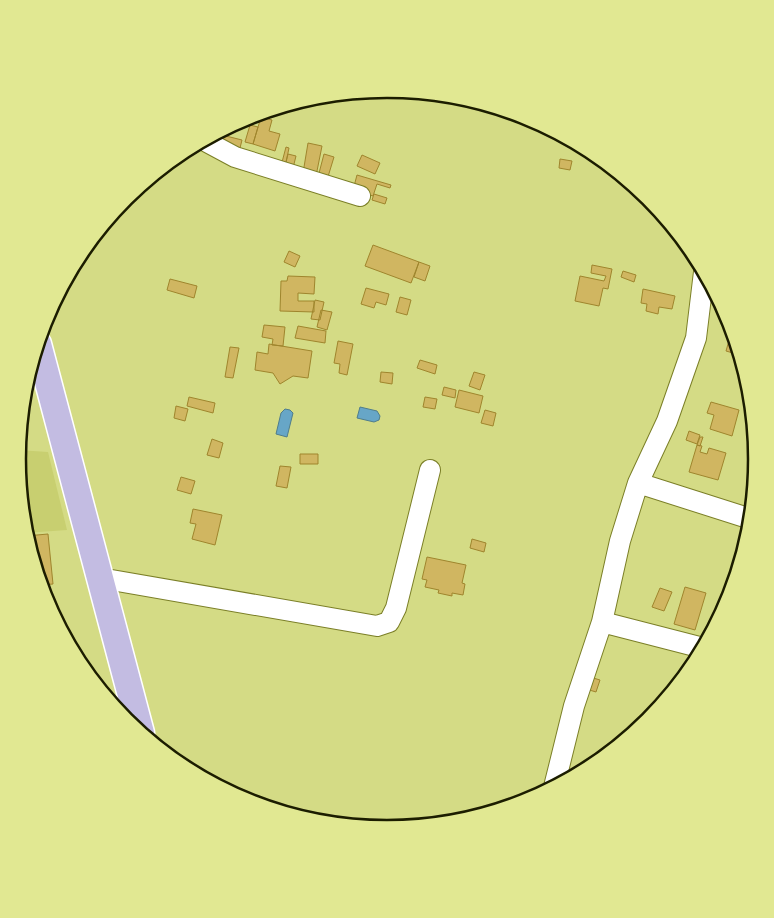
<svg xmlns="http://www.w3.org/2000/svg" width="774" height="918" font-family="Figtree,sans-serif">
<rect width="100%" height="100%" fill="#d4db85"/>
<path fill="#c8cf70" d="M18 450 48 452 67 530 25 533 18 459Z"/>
<path fill="#67a6c7" stroke="#507d8b" d="M360 407 377 411 380 416 379 420 374 422 357 418Z
M285 409 290 410 293 413 287 437 276 434 281 413Z"/>
<path fill="#d0b661" stroke="#9f852d" d="M261 117 272 120 269 131 280 134 275 151 253 144Z
M250 125 258 127 253 144 245 142Z
M218 134 242 140 239 152 215 146Z
M308 143 322 146 316 176 303 173Z
M286 147 289 148 285 167 281 166Z
M288 154 296 156 292 172 284 170Z
M324 154 334 157 327 180 318 177Z
M362 155 380 163 375 174 357 166Z
M560 159 572 161 570 170 559 168Z
M357 175 391 185 390 188 377 184 373 196 353 190Z
M374 194 387 198 385 204 372 200Z
M373 245 419 262 411 283 365 266Z
M289 251 300 256 295 267 284 262Z
M419 262 430 266 425 281 414 277Z
M592 265 612 269 608 289 603 288 599 306 575 301 580 276 604 281 606 276 591 273Z
M623 271 636 275 634 282 621 277Z
M288 276 315 277 314 294 298 293V301H314V312L280 311 281 281H287Z
M170 279 197 286 194 298 167 290Z
M366 288 389 294 386 305 376 302 374 308 361 304Z
M643 289 675 296 672 309 659 307 658 314 646 311 647 304 641 303Z
M400 297 411 300 407 315 396 312Z
M315 300 324 302 320 320 311 319Z
M321 310 332 312 327 330 317 327Z
M264 325 285 327 283 346 272 345 273 339 262 337Z
M298 326 326 331 325 343 295 338Z
M732 330 740 355 726 351Z
M338 341 353 344 347 375 339 373 340 364 334 363Z
M269 344 312 351 308 378 293 376 280 384 273 373 255 370 257 352 268 354Z
M230 347 239 348 233 378 225 377Z
M420 360 437 365 435 374 417 368Z
M381 372 393 373 392 384 380 382Z
M474 372 485 375 480 390 469 386Z
M444 387 456 390 455 398 442 395Z
M459 390 483 396 479 413 455 407Z
M189 397 215 403 213 413 187 406Z
M425 397 437 399 435 409 423 407Z
M711 402 739 410 732 436 710 429 714 415 707 413Z
M176 406 188 409 185 421 174 418Z
M485 410 496 413 493 426 481 423Z
M689 431 700 435 697 444 686 440Z
M700 437H703L700 446 697 445Z
M212 439 223 443 219 458 207 455Z
M697 445 702 446 700 452 707 454 709 448 726 453 718 480 689 472Z
M300 454H318V464H300Z
M280 466 291 467 287 488 276 486Z
M181 477 195 481 191 494 177 490Z
M193 509 222 515 215 545 192 539 196 524 190 523Z
M48 534 53 584 41 585 26 536Z
M472 539 486 543 484 552 470 548Z
M427 557 466 565 462 583 465 584 463 595 452 593V596L438 593 439 590 425 587 427 580 422 579Z
M685 587 706 593 695 630 674 624Z
M660 588 672 592 664 611 652 607Z
M590 677 600 680 596 692 586 689Z"/>
<g fill="none" stroke-linecap="round" stroke-linejoin="round">
<defs>
<path id="minor" d="M205 139 207 142 235 157 360 196
M638 483 751 519
M100 578 377 626 389 622 396 608 430 470
M602 622 703 648
M554 787 574 706 602 622 620 541 638 483 667 421 696 338 704 272"/>
<path id="major" d="M38 344 141 733"/>
</defs>
<use href="#minor" stroke="#7b7f27" stroke-width="22"/>
<use href="#major" stroke="#fff" stroke-width="29"/>
<use href="#minor" stroke="#fff" stroke-width="20"/>
<use href="#major" stroke="#c3bce2" stroke-width="26"/>
</g>
<path d="M0 0H774V918H0ZM26 459a361 361 0 1 1 722 0a361 361 0 1 1-722 0Z" fill="#e1e892" fill-rule="evenodd"/>
<path fill="none" stroke="#1c1d00" stroke-width="2.5" d="M26 459a361 361 0 1 1 722 0a361 361 0 1 1-722 0Z"/>
</svg>
